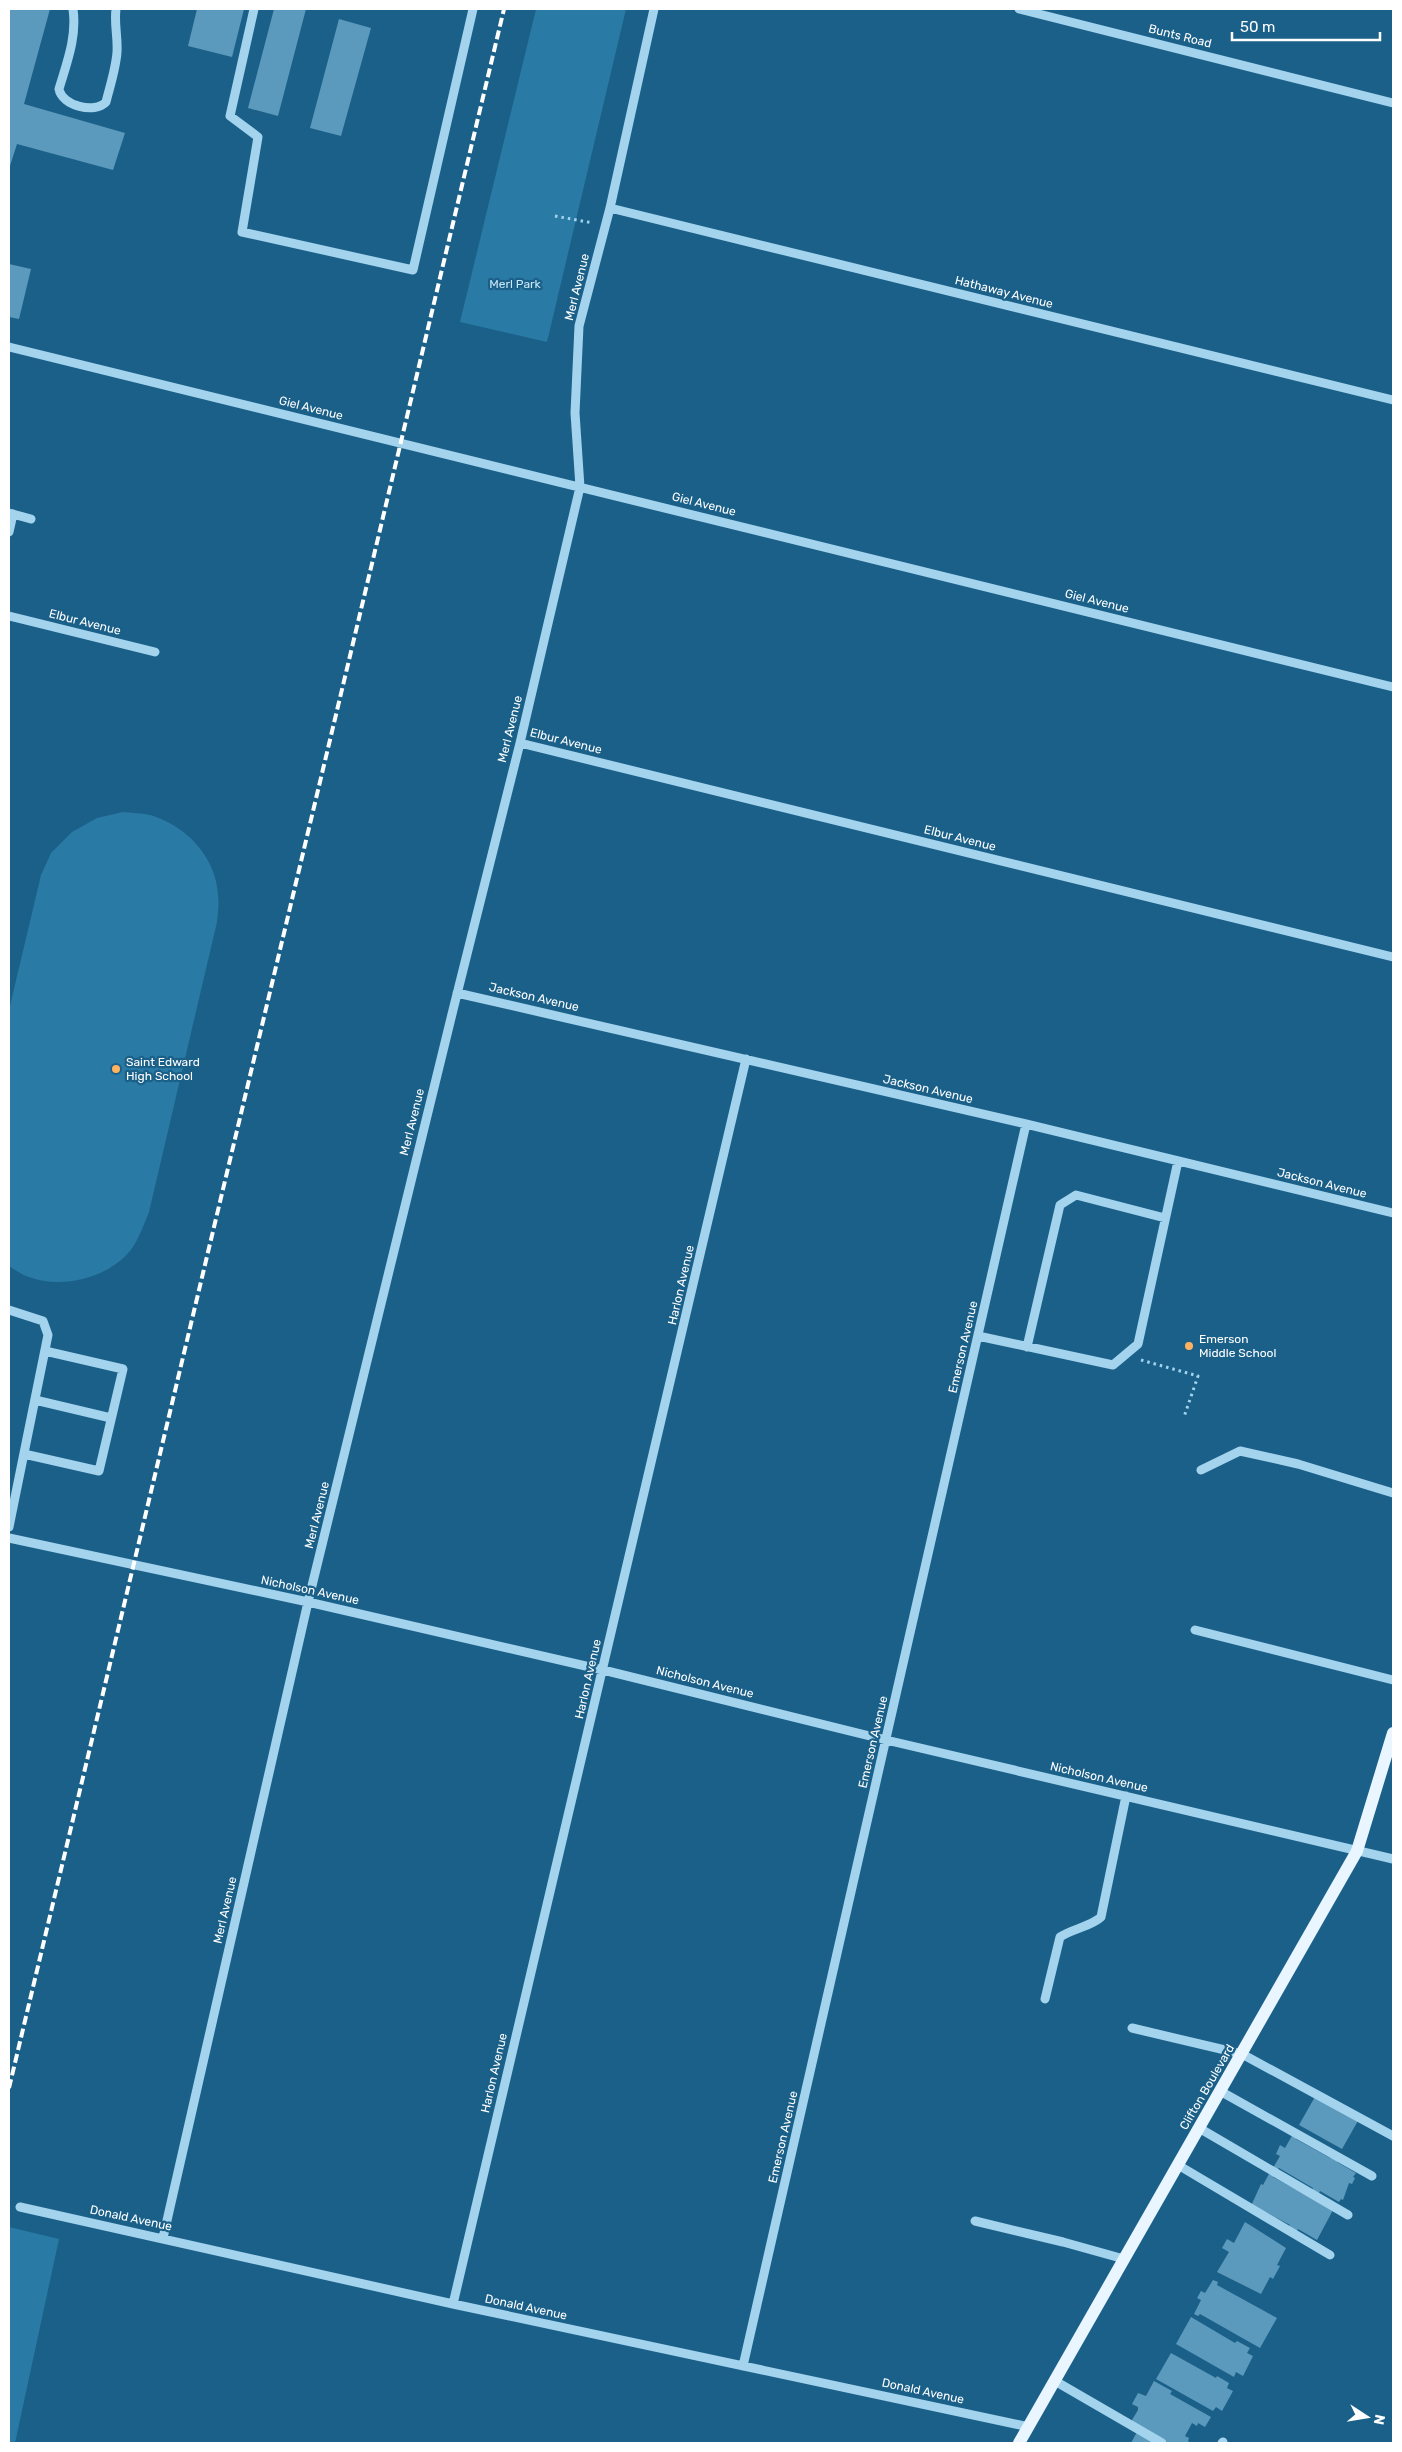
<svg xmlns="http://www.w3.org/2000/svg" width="1402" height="2452" font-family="Rubik,sans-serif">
<rect width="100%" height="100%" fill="#1a6089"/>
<path fill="#297aa5" d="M536 9H626L547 342 460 322Z
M123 812C131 813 141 813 150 815 185 825 216 856 218 895 219 904 218 913 217 922L149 1212C144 1224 140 1236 133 1247 112 1277 63 1290 29 1277 22 1275 15 1270 9 1266V1010L41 875 51 853 72 832 97 818Z
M9 2227 59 2239 15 2443H9Z"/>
<path fill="#5c9abd" d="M9 9H50L24 104 125 133 113 170 17 144 9 169Z
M197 9H244L232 57 188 46Z
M274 9H306L278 116 248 108Z
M339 19 371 28 341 136 310 128Z
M9 264 31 269 19 319 9 317Z
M1316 2095 1359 2119 1342 2149 1299 2125Z
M1293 2134 1297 2136 1296 2139 1330 2158 1332 2156 1338 2160 1337 2162 1356 2173 1353 2177 1355 2178 1352 2184 1349 2183 1343 2200 1341 2199 1339 2202 1320 2191 1318 2195 1312 2191 1313 2188 1279 2168 1277 2170 1273 2168 1280 2156 1276 2154 1280 2145 1285 2148Z
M1270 2172 1275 2174 1273 2177 1333 2210 1317 2240 1298 2229 1296 2233 1288 2229 1290 2225 1256 2207 1251 2206 1261 2184 1263 2185Z
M1245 2222 1286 2248 1277 2265 1280 2266 1273 2279 1270 2277 1261 2294 1217 2272 1229 2252 1222 2248 1227 2239 1234 2243Z
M1213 2280 1218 2282 1217 2285 1277 2318 1260 2348 1200 2314 1198 2316 1194 2314 1201 2300 1197 2298 1201 2291 1205 2293Z
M1191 2317 1235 2343 1237 2341 1250 2348 1247 2353 1253 2356 1243 2376 1236 2372 1234 2377 1176 2344Z
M1171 2353 1216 2378 1217 2376 1229 2383 1227 2388 1233 2391 1222 2411 1216 2407 1213 2411 1156 2379Z
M1154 2381 1172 2391 1170 2394 1211 2417 1205 2427 1198 2423 1197 2426 1192 2423 1185 2436 1189 2438 1188 2441 1191 2443H1169L1148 2432 1155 2443H1131L1138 2430 1129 2425 1138 2410V2407L1132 2404 1138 2393 1146 2396Z"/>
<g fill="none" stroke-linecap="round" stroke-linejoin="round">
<path stroke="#a3d3ed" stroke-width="3" stroke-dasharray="2.5 4" stroke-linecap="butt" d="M555 216 593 223
M1141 1360 1198 1376 1184 1417"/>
<path stroke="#a3d3ed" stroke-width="9" d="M73 9C77 37 67 62 59 89 62 106 95 114 106 102 110 86 116 68 117 52 118 37 114 24 116 9
M254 9 230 116 258 137 242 232 413 270 473 9
M1019 9 1393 103
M610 208 1393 400
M9 347 1393 687
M9 513 31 519
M9 532 13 514
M9 616 155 652
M520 743 1393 957
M457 993 1026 1124 1393 1213
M9 1310 43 1321 48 1335 9 1527
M978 1336 1113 1365 1138 1344 1178 1161
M1027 1347 1060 1205 1076 1195 1165 1218
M35 1400 111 1418
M24 1454 99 1471 123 1369 45 1351
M1201 1470 1240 1451 1298 1464 1393 1493
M9 1538 308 1602 603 1670 886 1740 1393 1859
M1195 1630 1393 1680
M1045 1999 1060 1937C1072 1929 1092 1926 1101 1917L1126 1796
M1132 2028 1242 2054 1393 2136
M1220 2091 1372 2176
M1199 2128 1348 2215
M1178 2165 1330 2255
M20 2207 453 2304 1029 2427
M975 2221 1063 2242 1124 2259
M163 2238 308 1602 453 1010 520 743 580 487 575 413 579 326 610 208 654 9
M453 2304 746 1059
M743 2366 1026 1124
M1055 2381 1162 2443
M1222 2443 1223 2442"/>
<path stroke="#e9f6ff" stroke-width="12" d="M1019 2443 1357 1851 1393 1733"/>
<path stroke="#fff" stroke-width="4" stroke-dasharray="9 4" stroke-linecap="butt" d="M9 2088 504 9"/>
</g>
<g fill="#ffb25f" stroke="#1a6089" stroke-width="2">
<circle cx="116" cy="1069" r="5"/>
<circle cx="1189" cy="1346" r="5"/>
</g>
<g text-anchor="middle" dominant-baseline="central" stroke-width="4.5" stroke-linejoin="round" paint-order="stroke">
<g font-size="12" fill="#fff" stroke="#1a6089">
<text transform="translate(1180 36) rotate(14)">Bunts Road</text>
<text transform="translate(577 287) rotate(-76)">Merl Avenue</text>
<text transform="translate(1004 292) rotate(14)">Hathaway Avenue</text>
<text transform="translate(311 408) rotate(14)">Giel Avenue</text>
<text transform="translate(704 504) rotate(14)">Giel Avenue</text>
<text transform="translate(1097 601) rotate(14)">Giel Avenue</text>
<text transform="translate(85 622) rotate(14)">Elbur Avenue</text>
<text transform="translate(510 729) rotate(-76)">Merl Avenue</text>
<text transform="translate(566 741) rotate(14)">Elbur Avenue</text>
<text transform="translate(960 838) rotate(14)">Elbur Avenue</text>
<text transform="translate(534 997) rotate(13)">Jackson Avenue</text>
<text transform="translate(928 1089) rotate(13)">Jackson Avenue</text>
<text transform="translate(412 1122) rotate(-76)">Merl Avenue</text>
<text transform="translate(1322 1183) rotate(14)">Jackson Avenue</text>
<text transform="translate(681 1285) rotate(-77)">Harlon Avenue</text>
<text transform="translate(963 1347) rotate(-77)">Emerson Avenue</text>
<text transform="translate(317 1515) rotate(-76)">Merl Avenue</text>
<text transform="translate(310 1590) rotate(12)">Nicholson Avenue</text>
<text transform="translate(588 1679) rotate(-77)">Harlon Avenue</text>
<text transform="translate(705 1682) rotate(14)">Nicholson Avenue</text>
<text transform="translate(873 1742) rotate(-77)">Emerson Avenue</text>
<text transform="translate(1099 1777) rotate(13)">Nicholson Avenue</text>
<text transform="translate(225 1910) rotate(-77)">Merl Avenue</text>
<text transform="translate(494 2073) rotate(-77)">Harlon Avenue</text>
<text transform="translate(1207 2087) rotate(-60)">Clifton Boulevard</text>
<text transform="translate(783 2137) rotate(-77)">Emerson Avenue</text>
<text transform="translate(131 2218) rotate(12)">Donald Avenue</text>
<text transform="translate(526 2307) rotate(12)">Donald Avenue</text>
<text transform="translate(923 2391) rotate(12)">Donald Avenue</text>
</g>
<g font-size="12" fill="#c9e8f9" stroke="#1a6089">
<text x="515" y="284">Merl Park</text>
</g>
<g font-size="12" fill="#fff" stroke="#1a6089" text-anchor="start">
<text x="126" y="1062">Saint Edward<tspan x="126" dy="14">High School</tspan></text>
<text x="1199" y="1339">Emerson<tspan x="1199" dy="14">Middle School</tspan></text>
</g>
</g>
<rect width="1402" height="2452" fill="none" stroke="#ffffff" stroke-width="20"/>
<g transform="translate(1367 2417) rotate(102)" stroke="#1a6089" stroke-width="4" paint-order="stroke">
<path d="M0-4L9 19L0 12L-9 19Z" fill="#ffffff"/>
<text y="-8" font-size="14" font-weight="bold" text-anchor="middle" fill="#ffffff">N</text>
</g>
<path d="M1232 32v8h148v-8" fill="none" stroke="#ffffff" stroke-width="2.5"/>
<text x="1240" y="32" font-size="15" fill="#ffffff" stroke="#1a6089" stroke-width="4" paint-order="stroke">50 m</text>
</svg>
